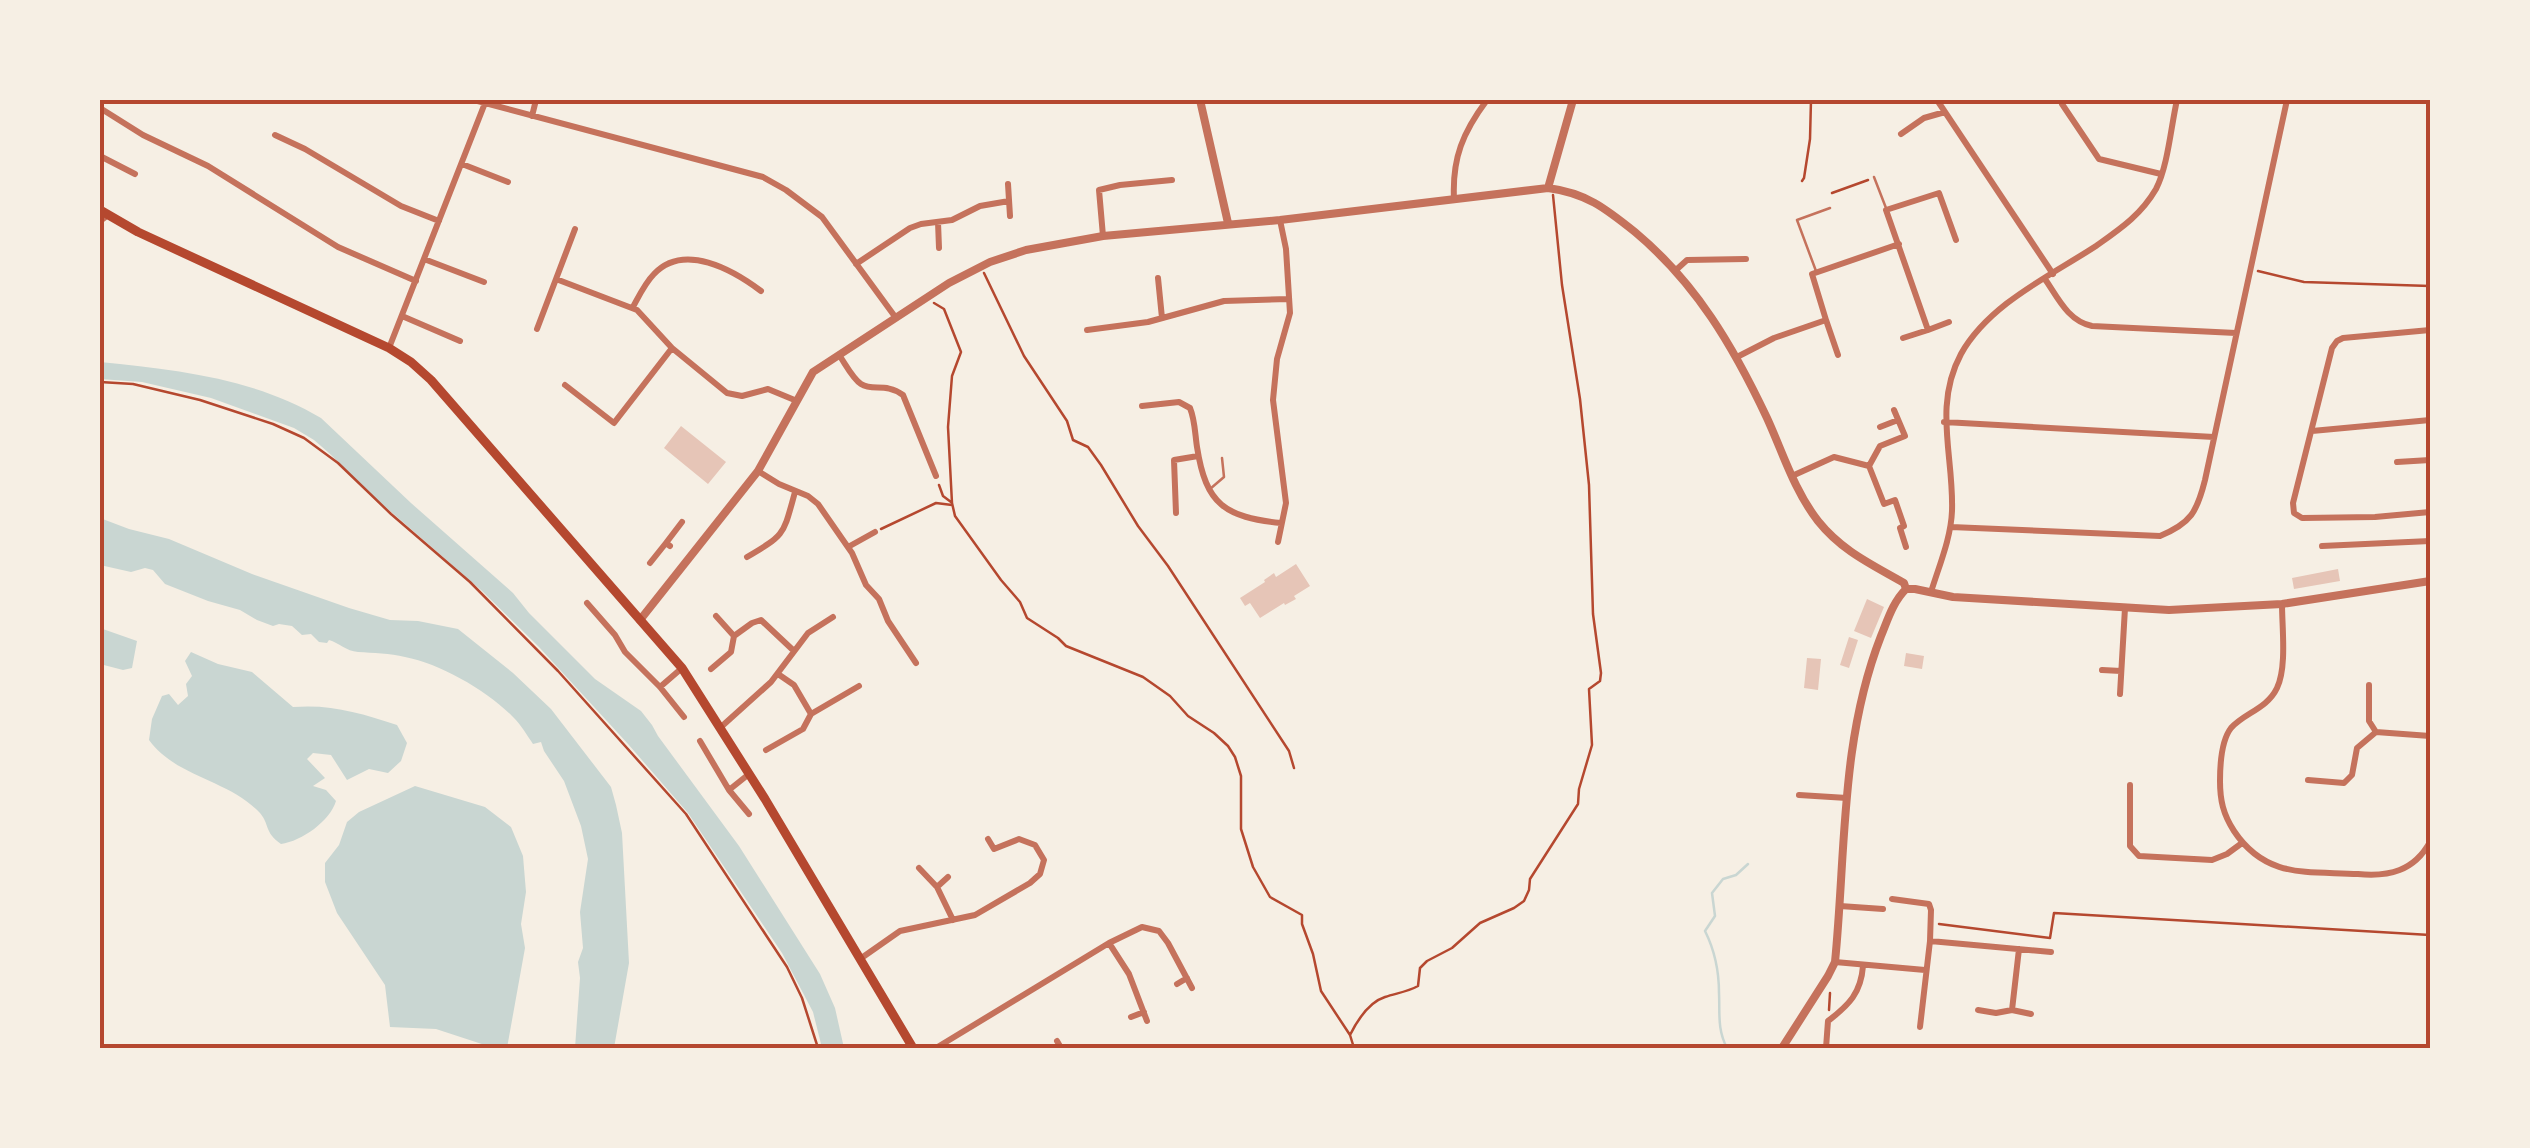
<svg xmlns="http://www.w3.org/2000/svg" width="2530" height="1148" font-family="'Archivo Narrow',sans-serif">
<rect width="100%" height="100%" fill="#f6efe4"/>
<path fill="#c9d6d2" d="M100 362C177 370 254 378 321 418L411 503 513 593 529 613 595 679 641 711 652 725 658 736 739 846 820 974 835 1008 844 1048H822L813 1012 782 953 688 813 628 744 539 647 481 590 374 497 329 453 314 440 294 428 211 398 142 382 100 379Z
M100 518 129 529 169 539 252 574 349 608 390 620 418 621 458 629 513 673 551 709 611 787 616 805 622 833 629 963 614 1048H575L580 978 578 962 583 948 580 912 588 859 581 826 564 781 544 751 541 742 533 744C527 735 521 725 514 718 488 691 441 664 405 657 390 653 373 653 358 652 346 651 339 643 329 640L327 643 319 642 311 634 302 635 292 626 279 624 273 626 257 620 240 610 208 601 165 584 153 570 145 568 131 572 100 565Z
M100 628 137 641 132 668 123 670 100 664Z
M191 652 218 664 252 672 293 707C332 704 360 713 397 725L407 743 401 761 388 773 369 769 347 780 331 755 313 753 307 759 325 778 313 786 326 790 336 801C330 821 302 841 281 844 264 832 270 825 260 813 228 779 177 778 149 740L152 719 162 696 169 694 178 705 188 696 186 684 192 676 185 661Z
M415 786 485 807 511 827 523 856 526 892 521 924 525 948 507 1048H494L436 1029 390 1027 385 985 337 913 325 882V863L339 845 347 822 359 812Z"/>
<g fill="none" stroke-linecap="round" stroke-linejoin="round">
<path stroke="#c9d6d2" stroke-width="2.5" d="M1727 1048C1717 1029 1720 1013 1719 993 1719 971 1715 951 1705 931L1715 916 1712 893 1723 879 1736 875 1748 864"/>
</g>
<path fill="#e6c5b7" d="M681 426 726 462 708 484 664 448Z
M1296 564 1310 586 1294 596 1296 599 1285 605 1284 603 1260 618 1250 603 1245 606 1240 598 1265 582 1264 580 1274 573 1276 577Z
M2338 569 2340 581 2294 589 2292 578Z
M1867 599 1884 607 1871 638 1854 631Z
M1849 637 1858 640 1849 668 1840 665Z
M1906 653 1924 656 1922 669 1904 666Z
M1807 658 1821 659 1818 690 1804 688Z"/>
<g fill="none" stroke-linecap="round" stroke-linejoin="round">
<path stroke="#b5482f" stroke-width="2.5" d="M1802 181 1804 178 1810 139 1811 100
M1832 193 1868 180
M2258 271 2304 282 2430 286
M984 273 1024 356 1067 421 1073 440 1088 447 1101 465 1138 526 1168 566 1289 751 1294 768
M934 303 944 309 961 352 952 376 948 427 952 503 955 516 1001 580 1020 602 1027 618 1058 638 1066 646 1143 677 1170 696 1188 716 1214 733 1228 746 1235 757 1241 776V829L1253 867 1270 897 1302 915V924L1313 954 1321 991 1350 1035 1354 1048
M100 382 133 384 200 400 273 424 304 438 338 463 391 514 470 582 558 671 686 814 787 967 802 998 818 1048
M939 485 943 496 951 502
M881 529 936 503 952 505
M1939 924 2050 938 2054 913 2430 935
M1829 1010 1830 993
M1350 1035C1357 1021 1369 1002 1385 997 1397 993 1407 992 1418 986L1420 968 1427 961 1452 948 1480 923 1514 908 1524 901 1529 890 1530 879 1578 804 1579 789 1592 745 1589 689 1600 681 1601 673 1593 614 1589 485 1580 399 1562 285 1553 195"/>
<path stroke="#c5725c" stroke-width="2.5" d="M1874 177 1886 208
M1816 271 1797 220 1830 208
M1210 489 1224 477 1222 458"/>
<path stroke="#c5725c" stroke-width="6" d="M474 100 763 177 786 190 822 217 896 318
M1937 100 2053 274
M2062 104 2099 159 2161 174
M100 108 143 135 208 166 338 247 416 281
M532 116 536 100
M1901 134 1924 118 1945 112
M275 135 305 149 401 206 439 221
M100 156 135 174
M462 164 508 182
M1008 184 1010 216
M1454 199C1452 158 1463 132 1487 100
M100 221 108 215
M938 222 939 248
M1103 236 1099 190 1120 185 1172 180
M424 259 484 282
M856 264 910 228 921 224 952 220 980 206 1009 201
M1676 270 1687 260 1746 259
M1158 278 1162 318
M556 279 575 229
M2045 279C2058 298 2068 321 2092 326L2236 333
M633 307C639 296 645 283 654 274 684 242 733 270 761 291
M402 316 460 341
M1826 320 1838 355
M1949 322 1928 330 1886 210 1939 193 1956 240
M537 329 556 279 637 310 672 348 727 393 742 396 768 389 797 401
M1087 330 1148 322 1224 301 1289 299
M2430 330 2343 338 2337 341 2332 348 2293 503 2294 513 2302 518 2375 517 2430 512
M1903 338 1928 330
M389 348 485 103
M839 355C845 363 852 378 861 384 873 392 885 382 903 395L936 476
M1737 357 1774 338 1826 320 1812 274 1899 244
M565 385 614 423 672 348
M1142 406 1179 402 1190 408C1195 420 1195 434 1197 447 1206 505 1225 517 1281 523
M1944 422 2214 437
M1880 427 1898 420
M2312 431 2430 420
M2397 462 2430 460
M1869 466 1880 446 1905 436 1894 410
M758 471 779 484 808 496 818 504 852 553 866 585 879 599 888 621 916 663
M1792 476 1834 457 1869 466 1884 504 1895 500 1904 526 1900 528 1906 547
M1176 513 1174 460 1198 456
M1951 527 2160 536C2191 523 2197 512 2205 480L2287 100
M1278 542 1286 503 1273 400 1277 359 1290 313 1286 249 1280 220
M666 543 682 522
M2322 546 2430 541
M848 547 875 532
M747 557C786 534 783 535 795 492
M650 563 666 543 670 546
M1931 592C1939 566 1951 538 1952 511 1954 457 1933 406 1961 354 1989 304 2050 276 2096 246 2120 229 2141 215 2156 189 2168 166 2171 126 2177 100
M587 603 615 635 625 652 660 687 684 717
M2282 604C2282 628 2287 667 2277 688 2267 709 2244 713 2231 728 2221 741 2220 765 2220 781 2220 800 2223 814 2234 831 2266 879 2307 871 2358 874 2389 877 2414 871 2430 842
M716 616 734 636
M711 669 731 652 734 636 752 623 761 620 794 651
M2102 670 2121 671
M778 674 794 685 811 714
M2369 685V721L2376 732
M660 687 682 668
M2120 694 2125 608
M721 727 771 682 808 633 833 617
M700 741 729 790 749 814
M766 750 803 729 811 714 859 686
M2308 780 2344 783 2352 775 2357 748 2376 732 2430 736
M2130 785V846L2139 856 2212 860 2227 854 2242 843
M729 790 749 774
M1799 795 1847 798
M919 868 937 887 953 920
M937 887 948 877
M1892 899 1929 904 1931 910 1930 941
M1840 906 1883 909
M1109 943 1129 974 1147 1021
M860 959 900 931 975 915 1030 883 1040 874 1044 860 1035 845 1019 839 994 849 988 839
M1835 962 1925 970
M1177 984 1187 978
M1978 1010 1996 1013 2012 1010 2031 1014
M2012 1010 2019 949
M1131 1017 1144 1012
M1920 1027 1930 941 2051 952
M1057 1041 1061 1048
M936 1048 1109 943 1142 927 1159 931 1168 943 1192 988
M1826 1048 1828 1021C1849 1005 1861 993 1863 966"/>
<path stroke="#c5725c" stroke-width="8" d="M1200 100 1228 223
M1548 188 1573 100
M640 620 758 471 813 372 949 283 990 262 1026 250 1103 236 1280 220 1548 188C1586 193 1605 208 1635 232 1696 283 1733 346 1767 418 1783 453 1794 490 1818 521 1842 551 1871 564 1904 583L1906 589
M1782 1048 1828 976 1835 962C1846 852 1840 741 1881 636 1888 619 1893 602 1906 589H1915L1953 597 2169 610 2282 604 2430 581"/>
<path stroke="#b5482f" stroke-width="9" d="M100 210 138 232 389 348 411 362 431 380 682 668 765 799 913 1048"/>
</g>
<rect width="2530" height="1148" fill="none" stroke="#f6efe4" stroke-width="205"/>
<rect x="102" y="102" width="2326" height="944" fill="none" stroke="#b5482f" stroke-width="4"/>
</svg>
